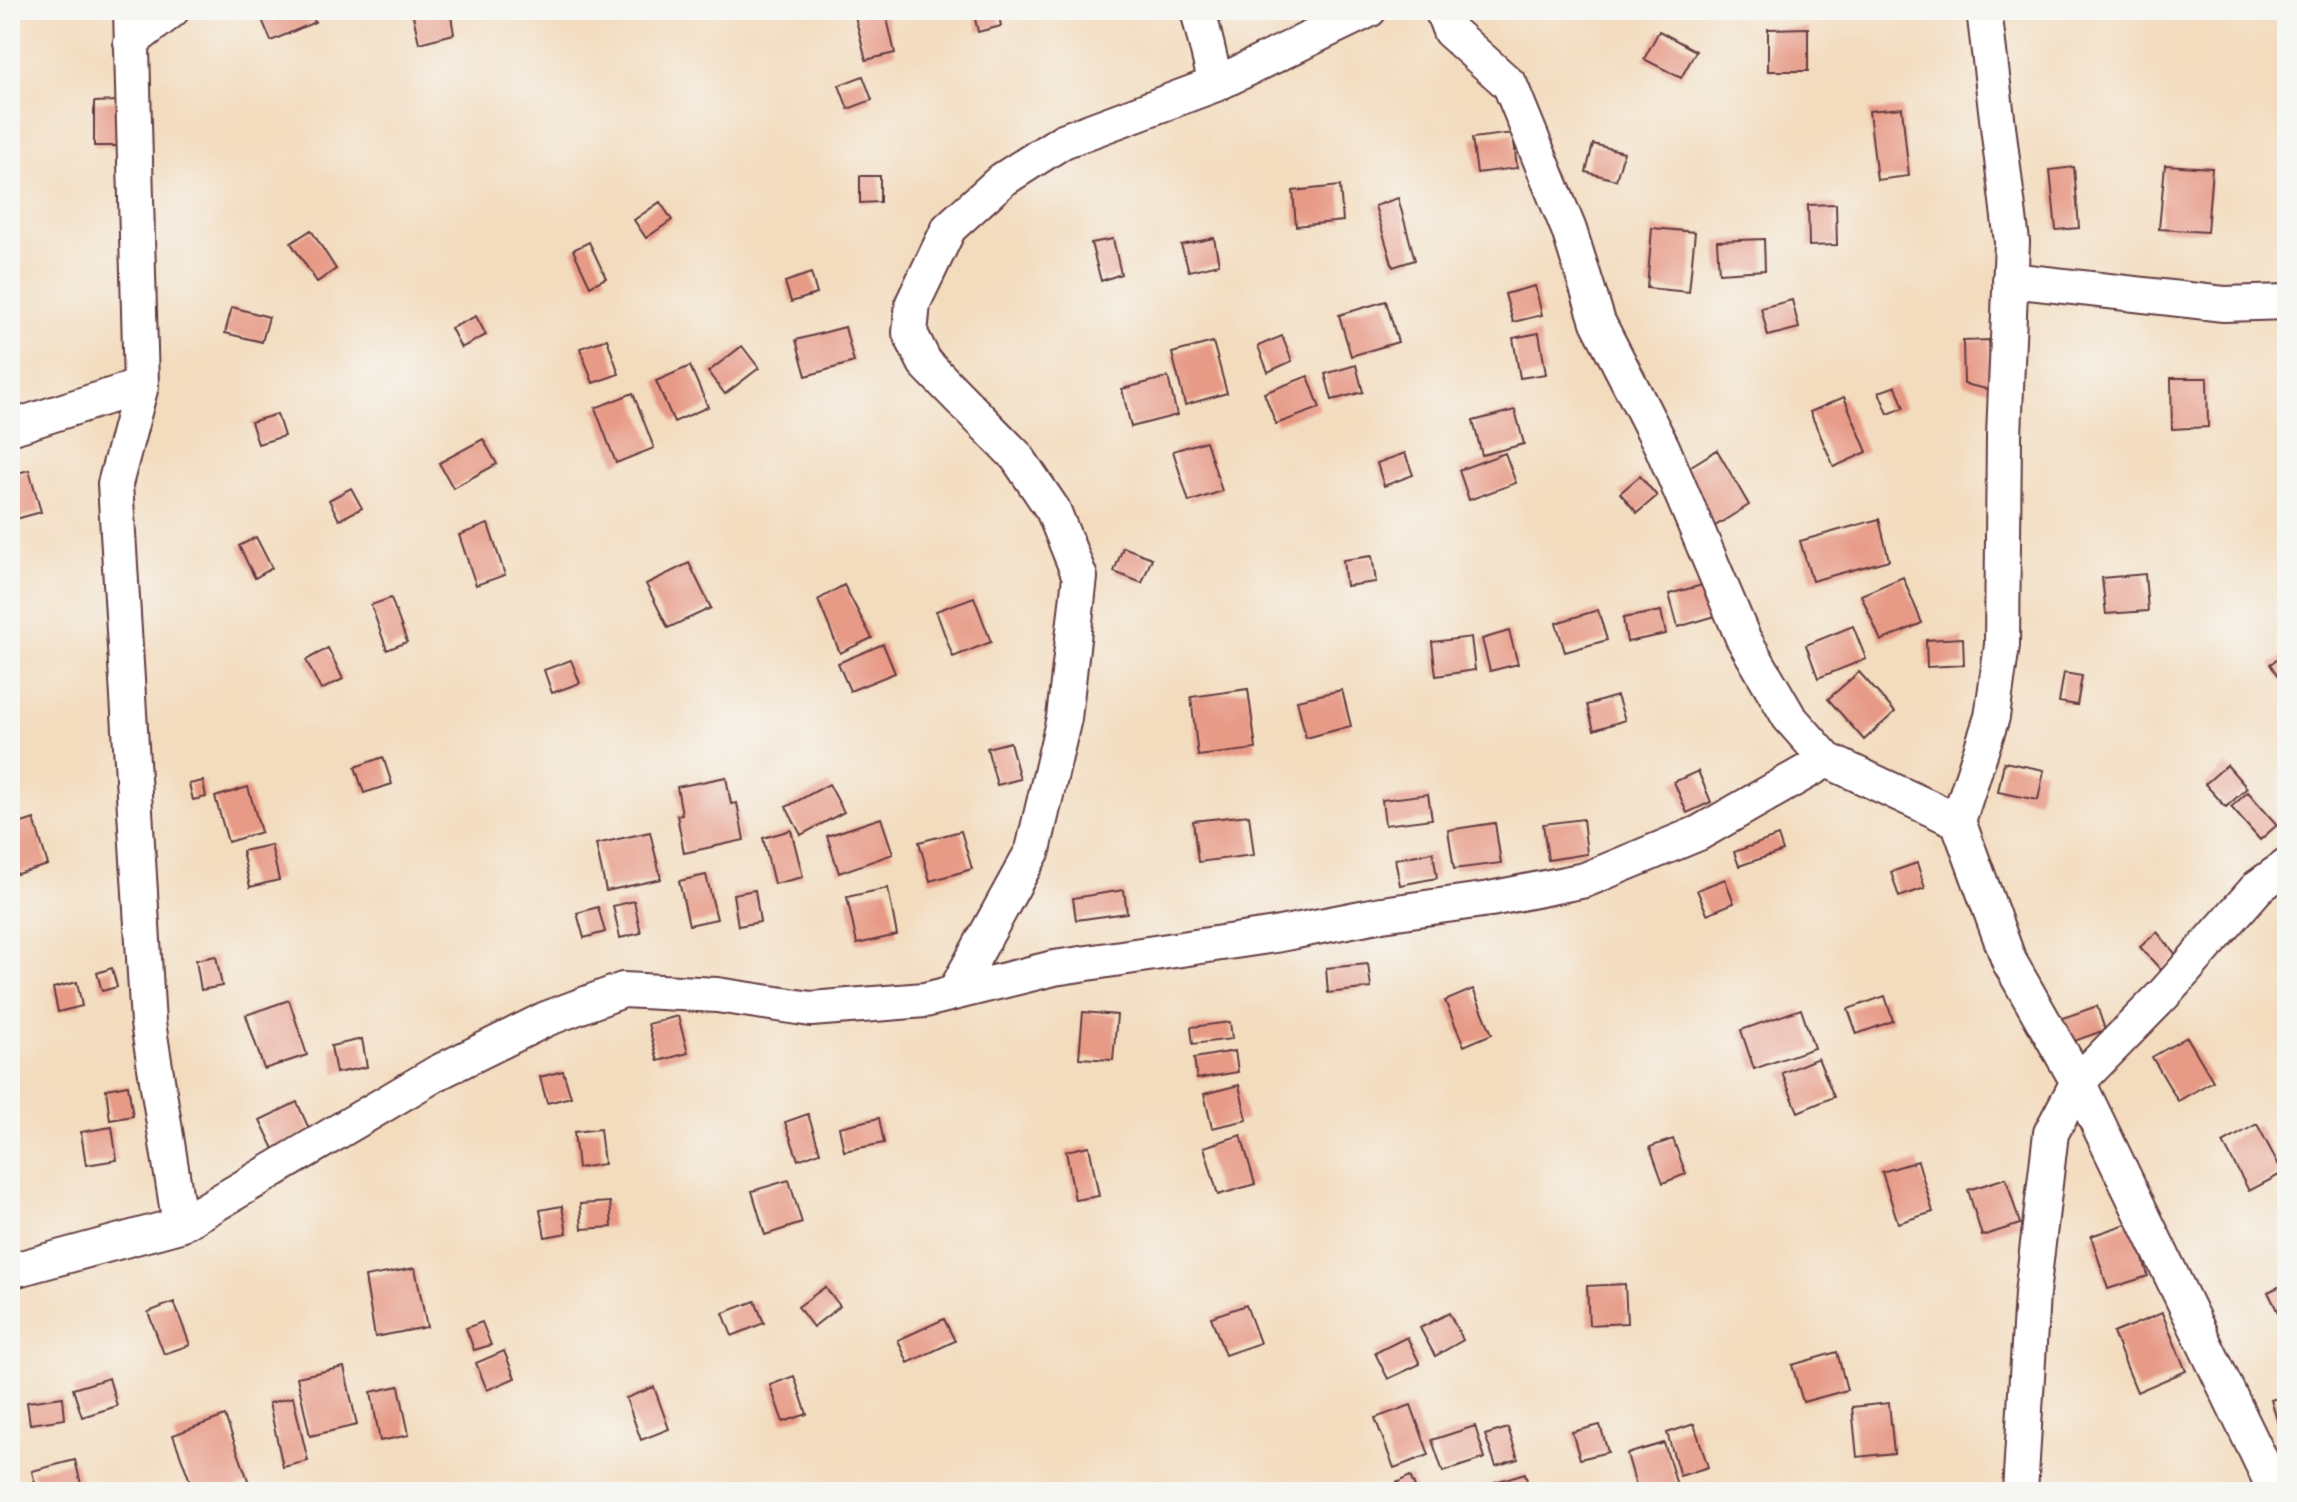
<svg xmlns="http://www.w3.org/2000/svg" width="2297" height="1502" font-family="'Libre Caslon Text',serif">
<rect width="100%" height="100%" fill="#f6f6f2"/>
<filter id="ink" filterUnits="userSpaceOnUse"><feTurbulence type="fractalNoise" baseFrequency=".0125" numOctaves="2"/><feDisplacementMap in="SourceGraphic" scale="16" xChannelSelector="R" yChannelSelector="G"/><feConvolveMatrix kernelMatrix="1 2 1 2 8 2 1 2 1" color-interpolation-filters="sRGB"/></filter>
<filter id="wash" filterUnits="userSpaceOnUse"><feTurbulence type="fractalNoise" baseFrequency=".006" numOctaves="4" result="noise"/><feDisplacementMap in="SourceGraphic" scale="32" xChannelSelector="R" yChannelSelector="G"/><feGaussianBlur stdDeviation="1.8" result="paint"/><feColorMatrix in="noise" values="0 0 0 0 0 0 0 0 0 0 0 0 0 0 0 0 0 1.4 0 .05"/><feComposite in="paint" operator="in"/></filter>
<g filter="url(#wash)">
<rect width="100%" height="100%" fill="#f3dbbd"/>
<g id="blocks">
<path fill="#e79a86" d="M258 10H310L315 22 271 41Z
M450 10 454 34 419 43 412 11Z
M879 10H885L895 53 866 60 855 16Z
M973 10H998L1001 26 978 32Z
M1808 28V71H1768V29Z
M1659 31 1696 51 1681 78 1644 59Z
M863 76 872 100 848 109 839 85Z
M118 101 119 146H94V102Z
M1902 108 1909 176 1877 180 1869 111Z
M1513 133 1517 168 1477 173 1472 138Z
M1593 144 1624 152 1616 180 1586 172Z
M2165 165 2212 168 2207 232 2159 229Z
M2074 167 2079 228 2056 230 2050 170Z
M860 176H880V202L860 203Z
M1340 186 1343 221 1296 226 1293 191Z
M1398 198 1415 260 1393 267 1375 206Z
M660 202 672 220 646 238 634 220Z
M1836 204 1837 245 1809 246 1808 205Z
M1652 228 1695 232 1689 292 1647 288Z
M311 230 336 269 317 282 291 243Z
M1214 238 1219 264 1189 271 1181 245Z
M1113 239 1121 274 1101 281 1091 243Z
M1764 239 1765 270 1719 273 1717 241Z
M589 242 606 278 590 286 573 250Z
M811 273 817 294 791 302 785 282Z
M1535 286 1542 315 1513 322 1505 294Z
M1792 300 1799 328 1768 336 1761 308Z
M1386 301 1398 342 1351 356 1339 315Z
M232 307 269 317 262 342 225 333Z
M476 316 486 335 461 348 451 328Z
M845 327 854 362 806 376 796 340Z
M1539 333 1546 374 1520 378 1513 338Z
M1282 336 1292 361 1268 372 1258 346Z
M607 339 619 374 593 383 580 348Z
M1989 340 1991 390 1964 384 1963 341Z
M1213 342 1227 393 1185 405 1172 353Z
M742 346 759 368 725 394 708 372Z
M1356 365 1363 392 1332 400 1325 374Z
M690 366 708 407 674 422 656 381Z
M1308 376 1320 408 1276 424 1264 393Z
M1168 377 1177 415 1131 427 1122 389Z
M2171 378H2207L2208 427 2172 429Z
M1896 386 1904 408 1888 414 1879 392Z
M633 393 654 448 616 463 595 408Z
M1844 397 1867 452 1834 467 1810 412Z
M1515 410 1524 444 1482 455 1473 421Z
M277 414 284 436 258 444 251 422Z
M483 439 497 464 453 488 439 463Z
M1206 441 1222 491 1189 502 1173 451Z
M1717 450 1749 505 1715 526 1683 471Z
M1405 453 1413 475 1384 486 1377 463Z
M1505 453 1516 483 1469 500 1459 470Z
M29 470 41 512 16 519 10 497V475Z
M1640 476 1657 496 1637 513 1620 493Z
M351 488 362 508 339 520 329 500Z
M1879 519 1889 560 1812 581 1800 541Z
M488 524 505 575 476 585 459 535Z
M256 537 272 568 255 578 239 546Z
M1123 547 1152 558 1142 583 1114 572Z
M1372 556 1376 582 1346 586 1343 560Z
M689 563 711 608 668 628 646 584Z
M2145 574 2148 611 2106 614 2102 578Z
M1903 577 1922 623 1881 641 1861 595Z
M1710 583 1719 615 1678 627 1669 594Z
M844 585 872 638 840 653 818 600Z
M974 597 991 642 953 657 936 611Z
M391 598 407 642 387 650 371 605Z
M1598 610 1607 640 1565 652 1556 623Z
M1661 611 1666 634 1627 642 1623 618Z
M1853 626 1866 659 1818 678 1806 645Z
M1509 631 1518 664 1490 671 1482 639Z
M1471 637 1475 670 1436 676 1432 642Z
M1963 638 1964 665 1927 667 1926 640Z
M883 644 895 673 850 691 838 663Z
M328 648 343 679 321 690 306 660Z
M2287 653V679L2282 682 2270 664Z
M571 660 580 683 552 693 544 670Z
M1859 672 1895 712 1864 740 1828 699Z
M2064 673 2082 676 2077 705 2059 702Z
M1248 689 1256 749 1198 756 1191 697Z
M1342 690 1351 726 1306 738 1297 700Z
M1617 696 1625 720 1594 730 1587 705Z
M1010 742 1020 779 997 785 987 748Z
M383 757 392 784 364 793 355 767Z
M2004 762 2044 770 2038 800 1998 792Z
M2227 765 2247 788 2226 807 2205 784Z
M1698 771 1711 802 1687 813 1674 782Z
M726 777 731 804 737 803 744 840 684 853 677 815 682 814 677 787Z
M203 781 206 797 193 800 189 784Z
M829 784 844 812 801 835 786 807Z
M248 787 261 832 228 842 215 797Z
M2248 792 2277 825 2260 840 2231 807Z
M1428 794 1432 819 1385 825 1382 800Z
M1249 815 1254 855 1198 862 1193 821Z
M881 818 893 854 839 873 827 836Z
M34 819 48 865 10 876V827Z
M1583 819 1587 854 1548 860 1543 824Z
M1495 823 1501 863 1454 869 1448 830Z
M791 830 803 877 774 884 763 838Z
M961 831 972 869 930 881 919 842Z
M650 832 661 879 606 891 596 844Z
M1778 836 1783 851 1739 866 1734 852Z
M271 845 279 880 250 887 242 851Z
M1433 852 1437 878 1400 885 1395 859Z
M1917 863 1925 888 1899 897 1891 872Z
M706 875 717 919 689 925 679 881Z
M1725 879 1734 903 1707 914 1697 890Z
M888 888 897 935 857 944 847 897Z
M755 890 760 922 738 926 733 894Z
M1124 890 1127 913 1076 920 1073 898Z
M634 901 641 933 620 938 613 906Z
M598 907 605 932 584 938 577 913Z
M2157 932 2178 957 2162 971 2140 947Z
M216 956 222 986 201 990 196 960Z
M1368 964 1371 988 1328 993 1326 968Z
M112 968 117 987 102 991 97 973Z
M77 982 82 1006 58 1012 53 988Z
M1473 989 1492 1034 1464 1046 1445 1001Z
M1885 996 1893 1021 1857 1034 1848 1009Z
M289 1000 307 1055 264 1069 246 1015Z
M2097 1006 2105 1030 2069 1043 2060 1019Z
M1801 1009 1814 1048 1754 1069 1741 1030Z
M1083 1012 1117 1015 1113 1060 1079 1058Z
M678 1016 688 1053 658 1061 648 1024Z
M1230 1022 1232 1039 1193 1044 1191 1027Z
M2187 1037 2213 1081 2178 1101 2152 1057Z
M362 1039 367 1067 336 1073 331 1046Z
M1235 1051 1238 1072 1197 1079 1194 1058Z
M1818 1058 1834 1097 1798 1112 1782 1073Z
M563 1071 571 1097 547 1103 540 1077Z
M128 1085 133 1116 110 1120 106 1089Z
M1239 1085 1247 1120 1212 1128 1204 1094Z
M297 1102 310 1131 274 1149 260 1120Z
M808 1114 820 1152 798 1160 785 1122Z
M879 1118 884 1143 844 1151 839 1127Z
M2257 1124 2283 1173 2249 1191 2223 1143Z
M112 1127 117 1160 86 1165 81 1132Z
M600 1129 604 1164 578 1168 574 1132Z
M1241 1135 1255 1184 1218 1195 1204 1147Z
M1673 1139 1686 1174 1663 1183 1650 1147Z
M1089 1146 1099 1196 1075 1200 1066 1151Z
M1918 1161 1933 1212 1898 1223 1882 1172Z
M2006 1178 2020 1224 1982 1236 1968 1190Z
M789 1180 802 1223 765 1235 752 1191Z
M610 1202 612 1227 582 1229 580 1204Z
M562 1206 567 1233 545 1237 540 1210Z
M2132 1222 2148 1276 2108 1289 2091 1236Z
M415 1268 427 1327 375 1337 365 1277Z
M2287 1283V1331L2268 1292Z
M1625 1284 1627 1323 1589 1325 1587 1286Z
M825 1287 840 1306 813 1327 798 1307Z
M755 1301 764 1323 732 1336 723 1313Z
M174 1302 190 1345 164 1354 148 1312Z
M1246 1305 1260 1343 1225 1355 1211 1317Z
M1449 1313 1463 1340 1435 1356 1420 1328Z
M2162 1313 2186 1371 2137 1392 2113 1333Z
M944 1319 955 1341 908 1363 898 1340Z
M482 1322 491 1345 474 1350 466 1328Z
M1407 1337 1420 1364 1388 1379 1375 1353Z
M504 1351 515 1378 487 1390 476 1363Z
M1837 1352 1847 1390 1803 1402 1792 1365Z
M344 1367 357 1425 310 1436 297 1377Z
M794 1376 807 1414 783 1422 770 1385Z
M109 1378 117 1406 82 1417 73 1389Z
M399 1386 409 1435 380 1441 371 1392Z
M654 1387 669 1429 641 1440 626 1398Z
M2287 1395V1433L2281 1434 2271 1400Z
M63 1397 65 1419 30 1424 27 1402Z
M293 1397 308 1461 283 1467 269 1403Z
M1889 1403 1894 1453 1857 1457 1852 1407Z
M1411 1405 1429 1455 1394 1468 1375 1418Z
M225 1416 249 1483 225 1492H194L173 1435Z
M1694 1424 1708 1467 1680 1476 1667 1433Z
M1600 1425 1608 1452 1580 1459 1572 1432Z
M1475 1426 1485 1458 1443 1472 1432 1440Z
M1508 1428 1518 1459 1496 1466 1485 1435Z
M1664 1443 1679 1492H1638L1627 1454Z
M75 1460 83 1492H37L32 1471Z
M1525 1473 1530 1492H1495L1492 1483Z
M1410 1476 1417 1492H1385L1384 1489Z"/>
</g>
</g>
<g filter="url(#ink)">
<use href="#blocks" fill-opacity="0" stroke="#633b41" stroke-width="2"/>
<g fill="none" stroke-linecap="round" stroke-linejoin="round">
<defs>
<path id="street" d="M131 10 141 386 115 484 148 1023 180 1225
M1442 10 1450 31 1510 85 1569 230 1598 322 1662 447 1743 638 1789 717 1827 760
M1984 10 2012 242 2004 436 2002 645 1992 717 1958 821 2009 961 2078 1082 2276 1492
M131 42 172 10
M1216 84 1369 10
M2010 280 2224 304 2287 302
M10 428 141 386
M956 990 1033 850 1064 718 1080 577 1053 510 1017 457 925 363 910 333 913 303 949 228 1002 180 1063 141 1216 84 1198 10
M10 1271 180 1225 437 1073 546 1019 623 990 717 995 811 1009 925 1000 1054 968 1275 935 1382 914 1490 899 1585 880 1699 833 1827 760 1958 821
M2020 1492 2032 1294 2051 1133 2078 1082 2165 993 2258 887 2287 866"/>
</defs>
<use href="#street" stroke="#633b41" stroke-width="38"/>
<use href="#street" stroke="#fff" stroke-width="34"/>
</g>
</g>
<rect width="2297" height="1502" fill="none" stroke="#f6f6f2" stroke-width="40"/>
</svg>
